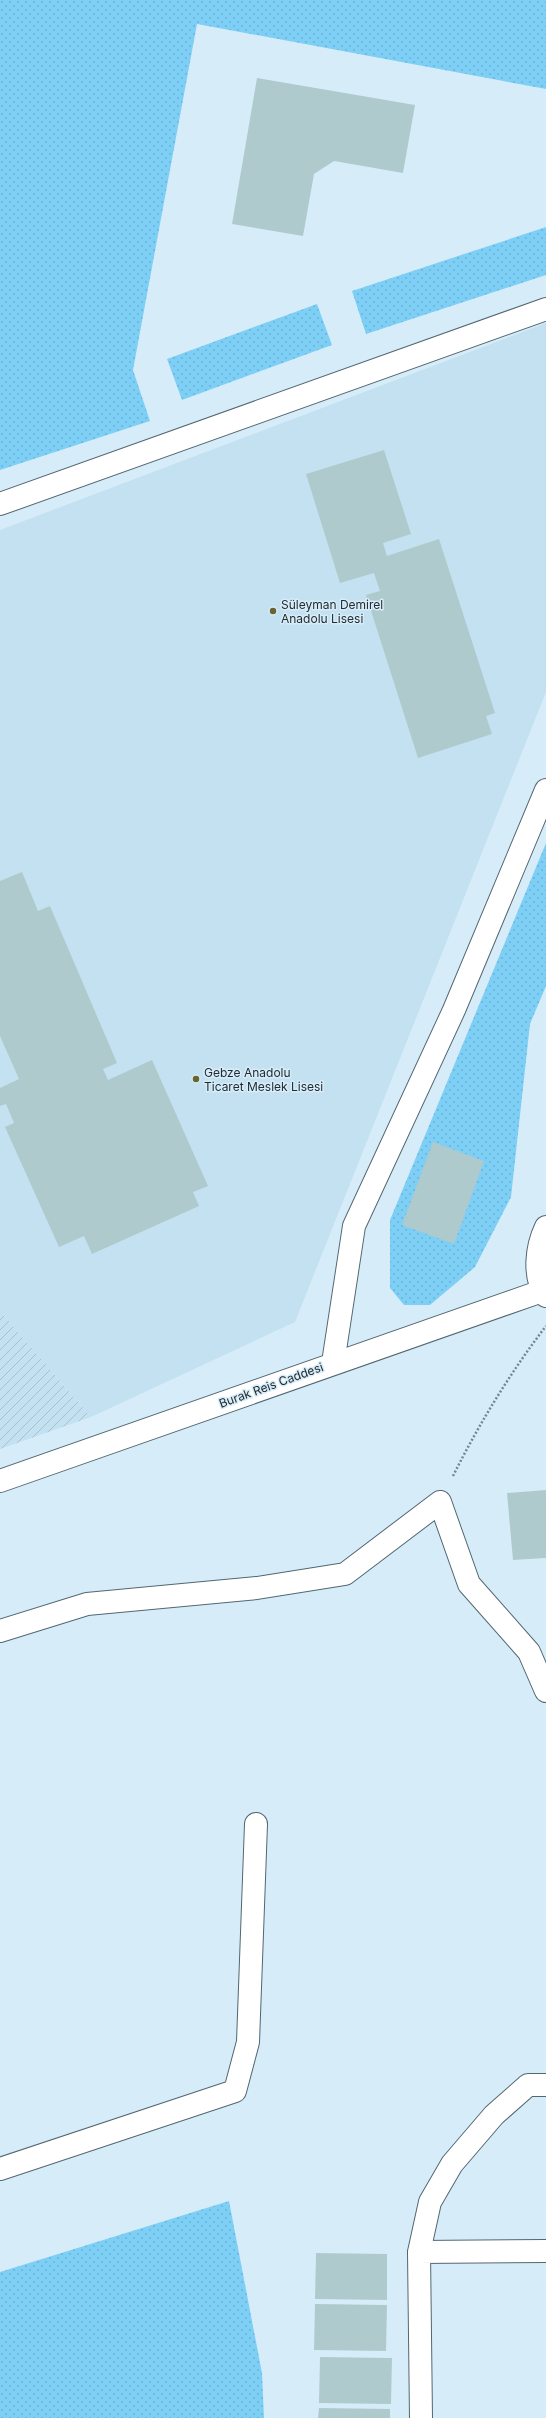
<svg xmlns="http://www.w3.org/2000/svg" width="546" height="2418" font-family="Inter,sans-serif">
<defs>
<pattern id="industrial-furrows" width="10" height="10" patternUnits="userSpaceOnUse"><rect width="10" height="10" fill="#c3e1f1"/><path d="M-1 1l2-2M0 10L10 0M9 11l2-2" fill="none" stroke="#a7c1cf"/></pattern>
<pattern id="grass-dots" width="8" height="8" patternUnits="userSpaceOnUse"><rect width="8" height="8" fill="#7ecff6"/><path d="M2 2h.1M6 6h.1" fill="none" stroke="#6db2d3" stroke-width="1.8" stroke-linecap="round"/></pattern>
</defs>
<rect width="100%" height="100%" fill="#d6edf9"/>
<path fill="#c3e1f1" d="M546 323V692L295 1322 91 1417 0 1311V530Z"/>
<path fill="url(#industrial-furrows)" d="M0 1311 91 1417 0 1449Z"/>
<path fill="url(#grass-dots)" d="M0 0H546V89L197 24 133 370 150 421 0 470Z
M546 227V275L366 334 352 291Z
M317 304 332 345 182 400 167 359Z
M546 843V986L530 1024 511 1197 475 1267 430 1305H404L390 1288V1220Z
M229 2201 262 2373 264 2418H0V2272Z"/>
<path fill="#afcacd" d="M257 78 415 105 403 173 334 161 314 174 303 236 232 224Z
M384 450 411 534 383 543 387 556 439 539 495 713 486 716 492 734 418 758 366 595 380 591 374 573 340 583 306 474Z
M22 872 38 911 50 906 117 1063 103 1069 108 1080 152 1060 208 1186 193 1192 199 1206 92 1254 84 1236 59 1247 5 1127 14 1123 6 1104 0 1106V1088L19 1079 0 1036V881Z
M433 1142 484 1161 454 1244 402 1225Z
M546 1490V1558L513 1560 507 1493Z
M316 2253 387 2254V2300L315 2299Z
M315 2304 387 2305 386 2351 314 2350Z
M320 2357 392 2358 391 2404 319 2403Z
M319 2408 390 2409V2418H318Z"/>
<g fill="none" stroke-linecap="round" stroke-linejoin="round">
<defs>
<path id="minor" d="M0 504 546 309
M333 1363 354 1226 454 1010 546 790
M0 1481 542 1291
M0 1631 87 1604 257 1588 345 1574 440 1502 469 1584 529 1652 546 1691
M0 2169 235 2091 248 2042 256 1824
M419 2252 546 2251
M421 2418 419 2252 430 2202 452 2164 494 2115 528 2085H546"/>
<path id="major" d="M546 1227C536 1248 533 1276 546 1296"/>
</defs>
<use href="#minor" stroke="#536771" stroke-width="24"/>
<use href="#major" stroke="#536771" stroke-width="24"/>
<path stroke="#76858e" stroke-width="2.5" stroke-dasharray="2 2" stroke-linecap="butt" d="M453 1476C479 1424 510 1373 546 1326"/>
<use href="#minor" stroke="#fff" stroke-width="22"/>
<use href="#major" stroke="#fff" stroke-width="22"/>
</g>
<g fill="#6a6430" stroke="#d6edf9" stroke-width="1.5">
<circle cx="273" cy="611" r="4"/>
<circle cx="196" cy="1079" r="4"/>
</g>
<g text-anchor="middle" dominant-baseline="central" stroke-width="3" stroke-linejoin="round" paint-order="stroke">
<g font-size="12" fill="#242c31" stroke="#d6edf9" text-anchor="start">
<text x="281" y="604">Süleyman Demirel<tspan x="281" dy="14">Anadolu Lisesi</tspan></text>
<text x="204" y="1072">Gebze Anadolu<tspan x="204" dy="14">Ticaret Meslek Lisesi</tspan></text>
</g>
<g font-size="12" fill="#242c31" stroke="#d6edf9">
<text transform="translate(271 1385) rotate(-20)">Burak Reis Caddesi</text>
</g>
</g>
</svg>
